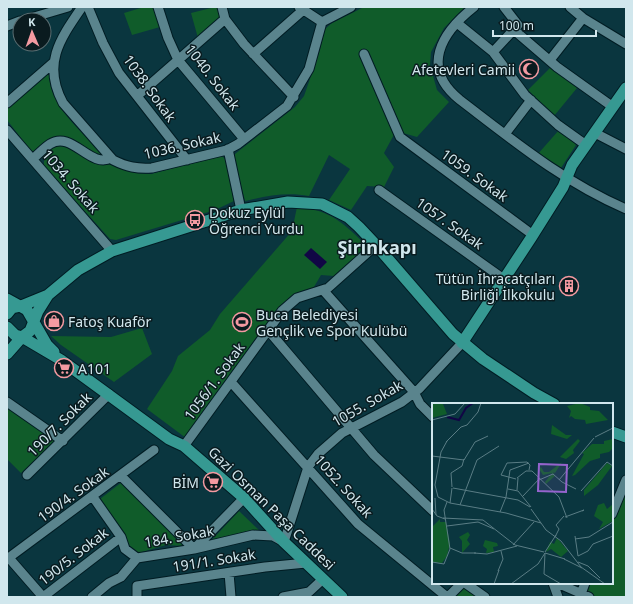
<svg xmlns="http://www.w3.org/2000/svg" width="633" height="604" font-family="'Noto Sans',sans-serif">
<rect width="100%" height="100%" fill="#0a363f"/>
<path fill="#105c2a" d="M144 7H153L160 27 132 35 124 13Z
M215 7H218L220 18 198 38 191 13Z
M364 7H465L444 28 431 52 430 65 437 90 449 102 417 137 396 131 384 153 394 167 384 187 367 186 351 210 329 200 350 169 329 155 309 196C286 192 267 196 245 201L235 162V154L295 107 304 96 319 53 325 29 332 23Z
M551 67 577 88 554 116 528 90Z
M49 70C47 106 83 132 106 157L100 158 65 140 32 152 7 120V104Z
M559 130 572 140 576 145 559 171 537 155Z
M57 145H64L97 163 108 164 136 173 151 174 222 156 225 159 234 201 215 210 116 240 110 239 44 166V160L47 150Z
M297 207C332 210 344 224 368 247L334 276 321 275 311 292 293 297 186 438 147 409 172 371 178 356 210 330 220 314 292 231Z
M142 328 152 354 114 382 61 345 51 336 111 337Z
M7 406 56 441 21 473 7 459Z
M122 482 185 546 166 545 135 554 100 499Z
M626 491V597H593L583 593 588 583H612V524Z
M239 511 260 531 209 543Z
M463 584 482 597H450Z"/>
<path fill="#110645" d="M311 248 327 262 320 269 304 255Z"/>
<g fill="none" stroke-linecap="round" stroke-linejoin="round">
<defs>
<path id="minor" d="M82 7C60 39 42 64 63 103L113 160C127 167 137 169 152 168L227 150 238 144 287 106 309 69 322 22
M88 7 103 43 119 73 187 160
M158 7 168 38 178 60 244 139
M222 7 225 19 244 44 294 97
M299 7 322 22
M474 7C441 33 420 68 460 100 515 142 562 181 626 209
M570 7 583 18 626 44
M24 20 68 7
M322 22 351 7
M457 23 493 52 518 25 504 7
M7 26 20 21
M514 30 557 67 613 107
M493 52 525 95 558 125 586 145
M253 54 302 11
M364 54 400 137 533 235
M550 60 583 18
M137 96 225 19
M7 103 53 63
M7 130 112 251
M595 133 626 149
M505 134 531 100
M228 149 241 210
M33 159C38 154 44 148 50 144 72 130 90 169 111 158
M379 190 505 280
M323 290 414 392 420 404 433 417
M268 330 374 455 433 511
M231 382 358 524 447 597
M7 402 63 441
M184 446 282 311 297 298 328 288 376 245
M27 475 109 394
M121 476 194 549
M93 497 121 537 125 549 137 558
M612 514 626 480
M194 549 244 498
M9 558 43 597
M7 559 154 450
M229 573 231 597
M465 583 485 597
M553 583 558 597
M557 583 589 597
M581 594 585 583
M43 597 121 537
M92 597 109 583 121 577 137 558 194 549 253 535 273 536 284 542 308 467 318 454 342 433 402 402 419 389 462 343
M137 597V586L265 567 306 563
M283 597 309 592 323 579
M448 597 462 583"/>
<path id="major" d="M7 299 27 310 47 345 54 352
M7 314 12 308 21 306 48 295 78 270 112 251 241 210 288 202 322 204 348 217 359 227 376 245 453 334 483 359 534 393 554 404
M7 327 15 335 22 337 61 360 169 439 184 446 244 498 284 542 342 597
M462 343 531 238 563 187 572 165 626 88
M7 354 22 337 30 331 38 311 48 295
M612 432 626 437"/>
</defs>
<use href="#minor" stroke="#001c23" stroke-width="11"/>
<use href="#major" stroke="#001c23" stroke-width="13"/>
<use href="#minor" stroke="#5a848d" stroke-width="9"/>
<use href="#major" stroke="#369992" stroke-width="11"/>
</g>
<defs>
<symbol id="mosque-ring" viewBox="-11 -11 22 22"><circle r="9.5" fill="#0a1b1f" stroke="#f49aa1" stroke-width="1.5"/><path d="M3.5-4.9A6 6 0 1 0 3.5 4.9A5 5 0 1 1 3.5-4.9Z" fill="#f49aa1"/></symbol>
<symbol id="bus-ring" viewBox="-11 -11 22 22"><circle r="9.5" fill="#0a1b1f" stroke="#f49aa1" stroke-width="1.5"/><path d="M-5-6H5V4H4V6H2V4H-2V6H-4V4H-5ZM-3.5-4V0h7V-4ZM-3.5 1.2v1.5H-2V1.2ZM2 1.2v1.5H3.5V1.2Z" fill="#f49aa1"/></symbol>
<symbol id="building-ring" viewBox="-11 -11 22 22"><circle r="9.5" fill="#0a1b1f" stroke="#f49aa1" stroke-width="1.5"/><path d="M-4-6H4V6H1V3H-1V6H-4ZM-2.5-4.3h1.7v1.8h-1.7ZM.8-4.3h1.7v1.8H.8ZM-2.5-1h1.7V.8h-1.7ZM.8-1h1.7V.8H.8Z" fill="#f49aa1"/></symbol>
<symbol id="shop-ring" viewBox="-11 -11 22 22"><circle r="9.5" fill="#0a1b1f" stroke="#f49aa1" stroke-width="1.5"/><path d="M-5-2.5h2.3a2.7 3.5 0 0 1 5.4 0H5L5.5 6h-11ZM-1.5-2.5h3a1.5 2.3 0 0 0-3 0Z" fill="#f49aa1"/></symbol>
<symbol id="stadium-ring" viewBox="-11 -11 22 22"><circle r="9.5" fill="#0a1b1f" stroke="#f49aa1" stroke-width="1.5"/><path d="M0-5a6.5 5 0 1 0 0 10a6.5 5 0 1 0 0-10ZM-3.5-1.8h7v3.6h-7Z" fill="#f49aa1"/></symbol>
<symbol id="supermarket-ring" viewBox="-11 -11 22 22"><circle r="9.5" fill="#0a1b1f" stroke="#f49aa1" stroke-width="1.5"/><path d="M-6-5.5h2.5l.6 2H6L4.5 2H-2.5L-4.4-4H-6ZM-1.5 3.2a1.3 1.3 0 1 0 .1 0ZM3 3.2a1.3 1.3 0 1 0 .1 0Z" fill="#f49aa1"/></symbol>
</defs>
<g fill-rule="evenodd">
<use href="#mosque-ring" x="518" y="58" width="22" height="22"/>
<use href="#bus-ring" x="184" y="209" width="22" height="22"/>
<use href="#building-ring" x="558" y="275" width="22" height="22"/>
<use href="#shop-ring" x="43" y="310" width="22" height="22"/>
<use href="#stadium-ring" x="231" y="311" width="22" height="22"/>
<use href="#supermarket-ring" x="53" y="357" width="22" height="22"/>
<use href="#supermarket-ring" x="202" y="471" width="22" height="22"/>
</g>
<g text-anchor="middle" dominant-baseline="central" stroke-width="3" stroke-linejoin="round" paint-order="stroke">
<g font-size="14" fill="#d1e7ed" stroke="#0a1b1f" text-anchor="start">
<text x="515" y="69" text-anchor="end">Afetevleri Camii</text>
<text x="209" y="212">Dokuz Eylül<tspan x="209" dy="16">Öğrenci Yurdu</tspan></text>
<text x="555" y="278" text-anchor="end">Tütün İhracatçıları<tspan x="555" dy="16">Birliği İlkokulu</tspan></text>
<text x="256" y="314">Buca Belediyesi<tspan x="256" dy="16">Gençlik ve Spor Kulübü</tspan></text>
<text x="68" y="321">Fatoş Kuaför</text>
<text x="78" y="368">A101</text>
<text x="199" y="482" text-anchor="end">BİM</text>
</g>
<g font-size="14" fill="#d1e7ed" stroke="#0a1b1f">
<text transform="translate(213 77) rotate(52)">1040. Sokak</text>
<text transform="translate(150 88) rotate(54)">1038. Sokak</text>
<text transform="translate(182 145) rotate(-13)">1036. Sokak</text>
<text transform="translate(475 175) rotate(36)">1059. Sokak</text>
<text transform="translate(71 181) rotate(49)">1034. Sokak</text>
<text transform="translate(450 223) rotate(35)">1057. Sokak</text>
<text transform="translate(214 381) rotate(-54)">1056/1. Sokak</text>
<text transform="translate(367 403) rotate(-30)">1055. Sokak</text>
<text transform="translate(59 424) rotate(-45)">190/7. Sokak</text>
<text transform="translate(344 486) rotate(48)">1052. Sokak</text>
<text transform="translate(73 494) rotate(-36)">190/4. Sokak</text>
<text transform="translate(272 508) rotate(44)">Gazi Osman Paşa Caddesi</text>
<text transform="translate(179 536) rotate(-10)">184. Sokak</text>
<text transform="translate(73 556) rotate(-38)">190/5. Sokak</text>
<text transform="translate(214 560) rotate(-9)">191/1. Sokak</text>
</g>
<g font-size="18" font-weight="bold" fill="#d1e7ed" stroke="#0a1b1f">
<text x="377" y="247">Şirinkapı</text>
</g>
</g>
<g transform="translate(432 403)">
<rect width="181" height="181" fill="#0a363f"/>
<path d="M0 0 11 1 15 11 0 15ZM148 0 158 4V7L167 8 176 17 154 21 153 17 143 16 139 13 137 15 139 8 135 3ZM120 22 134 32H140L135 36 119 31ZM146 36 148 38 141 47 142 50 134 56 128 54ZM181 36V45L177 49 168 51V55L158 58 143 72 140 73 152 51 150 50 160 41H172V38ZM130 59 123 70 121 69 123 73 114 81 113 79 120 70 111 72 107 66 109 64 112 69H117ZM175 60 180 63 166 82 152 93V87ZM172 100 175 106 181 101V118L167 126 171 119 162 113 166 102ZM8 116V119H14L18 140 15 153 10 160 0 159 1 123ZM36 129 38 132 35 137 38 141 30 150V138L27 134ZM125 135 136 148 129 154 119 146 114 149 118 139 122 141ZM53 137 65 140 66 143 61 144 62 149 54 150 55 146 51 143Z" fill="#105c2a"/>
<path fill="none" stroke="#110645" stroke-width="2" d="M15 14 27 17 34 5 41 0"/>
<path fill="none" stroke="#5a7d85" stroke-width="1" d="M0 17 23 11 33 0M163 34 181 25M15 38 9 49 3 82 6 94 18 100 74 110 109 120M14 39 29 24 35 22 46 9 49 0M0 53 32 57 43 39 56 33M85 75 94 68H100L127 94 135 115M84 76 69 72 75 60 95 59 98 62 97 67M107 77 121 71 130 79 144 86M127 77 162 35M20 84 19 70 30 63 32 56M21 85 86 97 98 104M76 86 86 88 99 104M85 87 86 75M149 88 175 59 181 63M91 93 108 75M3 95 4 112M18 100 20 85M28 102 45 57 67 43M0 106 5 113 13 116M99 106 114 127 129 138 149 164 173 181M68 109 74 94 78 67 97 60M133 114 152 107 150 108M11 115 51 117 83 142 112 149M15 123 46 119 62 126M143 133 146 153M123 134 127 126 124 122 132 113M143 136 157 134 181 119M81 142 102 119M18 145 30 150H44M113 149 124 132M42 150 55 151 85 143M113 150 112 171 129 181M113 150 133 156M146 153 156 148 161 141 181 133M132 156 150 165M0 159 12 161 18 146 12 107 15 99M146 159 156 163 168 175M66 168 71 156 69 148M62 181 67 167M79 181 106 161 113 150"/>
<path fill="#9564cd" fill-opacity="0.15" stroke="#9564cd" stroke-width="2" d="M107 61 135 62 134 89 106 88Z"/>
<rect width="181" height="181" fill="none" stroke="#d1e7ed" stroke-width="2"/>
</g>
<rect width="633" height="604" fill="none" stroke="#d1e7ed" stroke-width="16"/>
<g transform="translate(32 32) rotate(358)"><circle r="19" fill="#0a1b1f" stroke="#5a6d71"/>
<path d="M0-3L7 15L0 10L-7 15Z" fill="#f49aa1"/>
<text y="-6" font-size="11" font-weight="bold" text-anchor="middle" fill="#d1e7ed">K</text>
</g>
<path d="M493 30v6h103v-6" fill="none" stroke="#d1e7ed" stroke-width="2"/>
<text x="499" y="30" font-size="12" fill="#d1e7ed" stroke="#0a1b1f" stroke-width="3" paint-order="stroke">100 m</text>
</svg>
